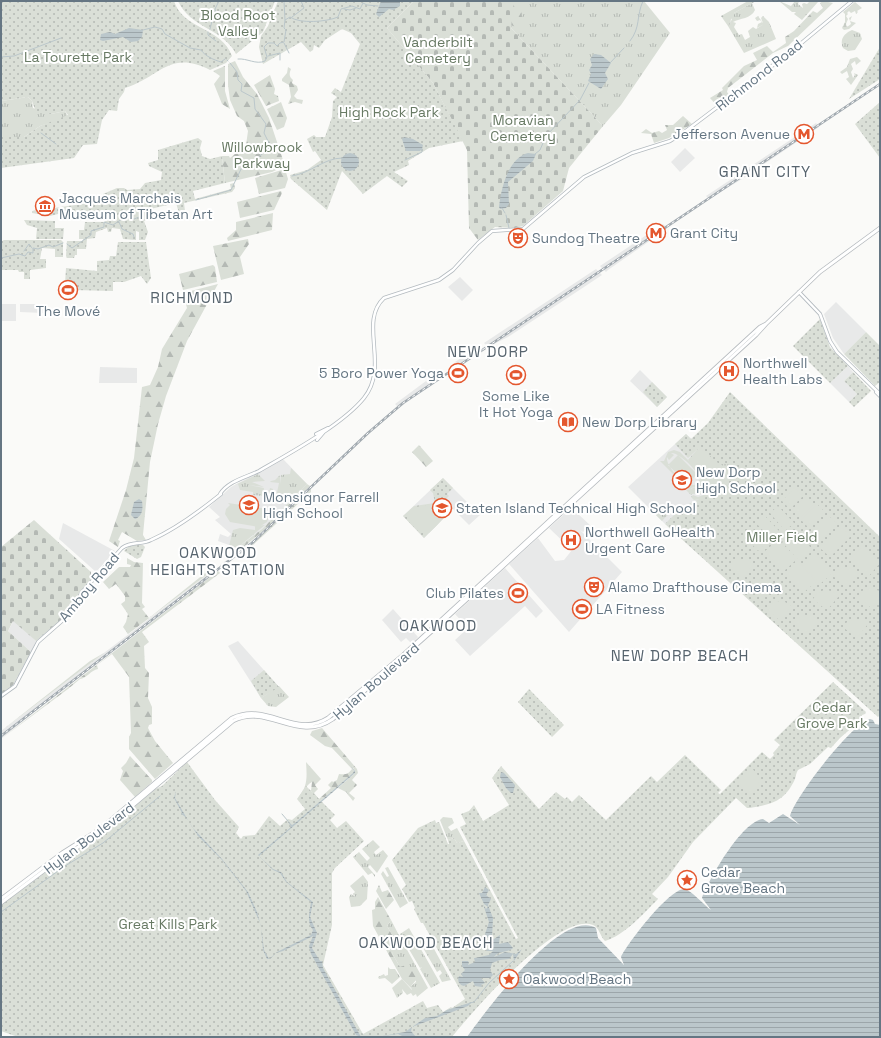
<svg xmlns="http://www.w3.org/2000/svg" width="881" height="1038" font-family="'Space Grotesk',sans-serif">
<defs>
<pattern id="grass-tufts" width="24" height="20" patternUnits="userSpaceOnUse"><rect width="24" height="20" fill="#dadfd7"/><path d="M3 7l-1-3M5 7V3M7 7l1-3M15 17l-1-3M17 17v-4M19 17l1-3" fill="none" stroke="#b4b9b4"/></pattern>
<pattern id="forest-firs" width="22" height="20" patternUnits="userSpaceOnUse"><rect width="22" height="20" fill="#dadfd7"/><path d="M5 1l3.5 6h-7zM16 11l3.5 6h-7z" fill="#b4b9b4"/></pattern>
<pattern id="cemetery-stones" width="16" height="16" patternUnits="userSpaceOnUse"><rect width="16" height="16" fill="#dadfd7"/><path d="M2 7V4a2 2 0 0 1 4 0v3zM10 15v-3a2 2 0 0 1 4 0v3z" fill="#b4b9b4"/></pattern>
<pattern id="park-dots" width="8" height="8" patternUnits="userSpaceOnUse"><rect width="8" height="8" fill="#dadfd7"/><path d="M2 2h.1M6 6h.1" fill="none" stroke="#b4b9b4" stroke-width="1.8" stroke-linecap="round"/></pattern>
<pattern id="water-rules" width="6" height="5" patternUnits="userSpaceOnUse"><rect width="6" height="5" fill="#bbc7cb"/><path d="M0 2.5h6" fill="none" stroke="#9ca6aa"/></pattern>
</defs>
<rect width="100%" height="100%" fill="#fafaf8"/>
<path fill="#e8e9e9" d="M816 123 819 127 742 179 709 199 706 196Z
M685 148 695 158 680 172 671 162Z
M663 224 667 228 664 231 608 270 606 272 600 266Z
M596 269 602 275 581 289 508 337 488 347 484 343Z
M460 277 473 290 462 301 448 287Z
M836 302 866 332 844 354 833 338 824 314Z
M1 304H16V321H1Z
M20 304H43V313L20 312Z
M479 346 482 351 459 366 455 362Z
M848 366 853 372 844 381 857 394 849 402 830 383Z
M100 367 137 368V383H99Z
M640 370 667 397 657 407 630 381Z
M426 381 430 385 399 408 395 404Z
M686 434 693 440 728 495 665 524 628 487Z
M283 459 307 484 262 529 237 548 218 541 220 534 228 537 231 534 215 520 220 517 209 507 231 487Z
M443 478 480 515 469 525 453 509 424 538 403 516Z
M310 486 311 488 273 525 222 568 220 565 257 537Z
M570 509 577 513 591 526 588 527 586 531 585 530 583 532 580 530 622 572 569 632 509 564 538 538 555 561 564 560 572 550 549 528Z
M63 523 115 551 96 572 59 539Z
M216 568 218 571 59 692 1 739V731Z
M505 568 543 611 536 618 525 606 470 656 455 640 468 628 455 614Z
M393 609 418 637 412 644 406 638 401 642 382 620Z
M14 620 36 641 31 652 8 631Z
M238 641 279 687 261 698 228 646Z"/>
<path fill="url(#grass-tufts)" d="M514 1H644L670 33 621 105 603 126 511 28Z
M779 1 791 6 795 1H799L798 4 803 8 802 4 804 3 807 4 810 1 818 2 802 20 794 14 796 12H792Z
M855 2 862 8 857 11 858 12 856 14 855 11 851 13 849 11 847 13 848 14 846 16 848 19 846 24 847 27 851 24 849 18 852 16 850 21 856 23 849 29 844 30 842 28 845 22V14L843 12Z
M752 3 755 10C751 19 740 18 733 22L736 23 734 27 739 35 742 34 745 40 750 37 748 31 753 27 756 29 764 24 757 28 758 24 762 22 760 20 757 21 755 18 758 16 763 23 761 18 763 16 769 22 776 39 744 53 728 26 730 24 734 13Z
M852 30 860 33 862 39 855 50 848 51 843 48C839 39 845 33 852 30Z
M857 57 861 61 856 65 855 61 851 64 853 69 851 72 853 78 855 75 854 73 858 75 851 85 846 79 849 77 847 71 842 74 840 72 847 67 850 59Z
M28 97 32 101 33 108 51 114 65 111 68 117 40 126 24 137H1V101Z
M700 446 727 455 751 493 694 500 691 497 693 495 698 497 709 493 692 494 691 495 686 490 697 487 701 481 700 473 688 460Z
M291 468 307 484 288 503 282 502 281 499 268 497 270 488 273 489 272 496 276 497 279 483 270 482 271 481 275 480 280 475V484L281 475 290 474Z
M258 474 265 481 252 482 264 487 249 485 264 488 263 496 253 495V492L240 490 238 484 233 486Z
M652 504 662 511 670 505 672 510 662 521 649 508Z
M265 525 237 548 229 546 233 530 240 528 255 530V526Z
M279 686 289 697 276 707 268 706 261 698Z
M443 817 452 818 454 823 448 827 451 831 457 828 464 841 457 843 454 838 448 840 440 820Z
M373 840 380 847 374 852 376 855 383 850 388 856 377 873 370 865 368 867 375 875V877L372 873 368 875 353 857 359 852 367 861 370 858 362 849Z
M388 867 408 903 400 908 381 874 383 871 387 877 389 876 385 868Z
M363 875 368 882 367 899 360 906 351 907 349 897 351 894 356 897 353 894 355 892 350 886Z
M391 920 403 943 398 946 399 949 405 946 428 988 417 997 416 994 413 996 411 993 407 995 402 989 403 993 397 998 392 988 402 979 412 990 411 986 416 982 415 973 400 967 392 953 396 949 395 940 387 926Z
M409 928 440 983 431 988 420 969 422 967 420 968 400 934Z
M422 936 423 938 426 936 430 943 426 945 429 950 433 947 451 980 442 982 439 976 442 973 440 970 437 972 419 941 418 939Z
M388 967 390 969H395L400 977 392 984 385 978 379 979 378 977 384 974 385 976 388 975Z"/>
<path fill="url(#forest-firs)" d="M472 1H525L520 3 522 18 526 26 525 28 513 26Z
M748 1H756L734 13V18L731 19 730 24 728 26 721 16Z
M823 1 833 3 788 46 773 53 728 88 727 92 730 96 717 106 710 98 723 90 722 88 744 66 757 60 753 53 767 46 773 52 786 43 785 37 794 31 813 11 817 13 823 8 820 3Z
M235 61 243 77 257 94 269 118 285 166 272 172 225 183 222 156H229L230 158 246 145 248 131 244 121 237 116 230 100 228 85V64Z
M225 66V91L230 109 222 104 214 84 220 76 213 71Z
M288 67 291 69C289 74 289 77 293 80L292 83 297 86 298 90 294 96 297 99 303 100 302 104 295 102 288 104 291 97 289 85 282 81V79L287 73Z
M270 75 275 89 274 94 278 96 279 101 266 106 254 85Z
M281 102 287 118 284 127 277 130 267 109Z
M683 116 692 124 669 138 654 143 651 134 641 133 646 129 652 133 659 131 662 133 667 130 665 125H673Z
M285 169 288 179 285 188 259 194 255 178Z
M281 191 282 193 274 210 240 218 237 202Z
M273 213 272 230 228 241 227 238 236 230V222Z
M248 239 249 244 240 257 244 274 221 280 213 246Z
M213 265 215 267 217 282 183 290 179 274Z
M218 284 187 341 166 396 158 424 150 462 143 535 146 540 137 541 122 532 118 540 120 541 118 547 109 541 126 490 134 458 142 387 150 385 158 367 162 349 187 308 183 293Z
M419 445 433 461 426 467 412 452Z
M307 484 310 486 307 489 264 530 239 551 237 548 262 529Z
M311 488V492L242 555 241 553Z
M127 558 134 562 143 563 142 603 145 607 142 609 149 618 214 566 216 568 128 634 123 627 126 622 128 614 121 604 125 601V596L116 584 109 589 103 582 119 567H130L131 565 127 564Z
M218 571 220 573 142 632 149 642 144 646 145 668 149 673 148 698 152 707V724L149 725 148 728 155 741 173 763 155 779 129 749V737L131 733 129 677 112 654 97 665 98 669C91 670 86 679 80 679L68 689 1 739Z
M104 653 1 731 90 661Z
M322 728 357 769 358 773 352 780 357 785 349 793 355 798 353 801 346 792 338 788 355 773V771L352 766 354 771V773L319 802 311 791 312 782C306 784 303 795 297 799 308 787 307 777 306 762L321 779 315 785 318 789 314 793 319 799 331 788 328 785 332 781 333 782 337 780 339 774C346 775 348 774 352 769L332 748 325 746 310 735 312 731Z
M130 756 152 780V782L135 797 120 780 123 771 121 768 126 763Z
M379 885 382 892 388 890 394 900 386 909 376 891Z
M378 897 391 920 387 926 395 940 397 950 392 953 400 967 406 965 416 970 417 979 411 986 413 990 402 979 373 926 372 910 375 909V902Z"/>
<path fill="url(#cemetery-stones)" d="M414 1H514L511 28 603 126 569 168 563 191 523 226 515 228 495 227 478 240 469 228 467 150 433 83 387 28Z
M34 520 91 572V579L70 612 36 641 13 621 8 631 31 652 13 685 1 694V547Z"/>
<path fill="url(#park-dots)" d="M1 1H174C183 30 222 27 232 56L226 63 210 70C169 49 159 78 125 88L124 92 119 99 117 111 109 110 102 120 97 144 83 145 74 158 1 168V137H24L40 126 68 115 65 111 51 114 36 112 32 101 28 97 1 101Z
M178 1H275L263 32 236 54C224 29 190 28 178 1Z
M278 1H414L387 28 433 83 463 141 429 148 408 161 409 165 394 172 408 181 402 187 387 176 363 194 342 171 327 210 291 179 290 175 307 170 321 160 315 151 313 152 307 139 314 135 316 137H325L332 117 333 101 337 97 331 93 335 88 341 92 360 44 351 33 342 29 325 40 319 48 314 45 313 50 310 52 301 42 263 64 259 47 261 36 268 26Z
M880 47V79L849 99Z
M880 102V158L855 124Z
M198 138 202 141 200 148 202 156 210 159 222 156 225 183 193 191 195 199 231 189 230 184 234 183 235 188 232 192 184 203 185 211 179 213 176 203 146 210 147 220 144 221 148 232 145 240H139V232L136 231V240L123 239 120 229 112 228 111 232H108L107 228 96 232 95 238 87 239 86 249H77V255H75L74 258H67L66 256 67 241H83V239H79V230H84L85 222H105V212H87L83 214H58L50 216 32 213V211L104 201 103 194 117 188H124L127 190 140 189 145 183 161 180 162 172 149 166 148 163 158 160V150Z
M24 220 55 221V228H64L63 239H36L37 228 27 225Z
M4 240H61L63 242V257H55V249L42 248 40 259H46V268L30 270V279H24V272H19L18 270H1L2 241Z
M118 242H146L151 278 147 284 141 276 124 282H113V291L73 290V284H65L66 268 97 271V261L109 260 110 256H116Z
M820 319 830 347 848 366 830 383 793 346Z
M866 332 880 346V382L875 386 844 354Z
M853 372 871 391 854 407 849 402 857 394 844 381Z
M652 382 667 397 657 407 643 392Z
M730 392 880 537V715L878 717 665 524C684 504 700 494 728 495L729 477H731L733 465 718 463 700 447 688 458 675 444 686 434 691 439 708 423Z
M443 478 453 488 447 494 449 496 441 504 448 514 424 538 403 516 414 506 435 503 433 493 430 490Z
M135 545H143L145 547 141 557 137 559 124 551 128 547Z
M264 670 279 687 261 698 251 681Z
M833 682 866 712 865 714 862 715V719L840 738 831 748 828 747 810 764 798 770C796 773 796 776 795 779 785 801 773 804 750 808H747L736 798 693 842 668 877 652 894 658 899C643 914 625 935 605 941 600 936 599 927 593 925 559 911 472 1012 452 1037H18L1 1031V905L66 857 102 834 155 789 162 786 187 762 215 800 239 827 236 833 241 839 243 836 255 835 269 816 280 826 288 819 292 820 305 809 297 799 306 786 335 815 330 820 337 828 346 821 364 841 335 868 332 873V925L323 965 363 1034 423 1001 427 1008 438 1005 443 1012 451 1007 452 1008 465 999 423 923H421L414 909 415 908 412 901 409 902 402 889 406 885 392 860 418 828 435 820 436 823 439 822 448 844H449L448 840 454 838 457 843 464 841 516 939 518 938 460 827 466 824 461 814 469 811 474 805 483 821 509 805 492 778 501 766 539 809 556 792 565 799 567 797 572 802 579 795 606 820 651 776 657 782 685 755 720 789 721 790 718 793 720 794 762 752 770 759 774 755 773 753 780 745 774 740Z
M529 689 564 725 552 737 518 702Z"/>
<path fill="#dadfd7" fill-rule="evenodd" d="M674 450 680 452 690 462 689 461 699 450H702L713 460 708 465 695 467C701 474 706 486 691 488L690 491 660 461H664L668 452ZM671 453C679 452 698 471 700 479L697 484C687 490 665 466 667 457L669 460 674 455Z
M678 455 697 474 688 484 668 465Z
M719 465 730 466 727 493 702 489C703 474 705 469 719 465Z
M794 488 803 496 790 509 782 501Z
M806 496 814 504 801 517 793 509Z
M440 502 439 504C450 516 437 525 429 533H420L409 522 407 515 412 508Z
M228 503 268 509 266 510 269 516 267 522 259 527 230 522 225 514 226 509 230 505Z
M817 504 825 512 809 528 801 520Z
M778 506 794 523 785 531 770 513Z
M764 515 781 533 773 541 756 523Z
M829 516 838 524 818 544 810 535Z
M751 527 767 543 758 551 743 534Z
M841 527 851 536 830 557 820 548Z
M794 530 813 550 800 562 782 542Z
M778 540 796 560 783 572 765 551Z
M863 546 880 563 869 576 851 558Z
M815 552 833 573 820 584 802 564Z
M740 559 747 560 754 564 743 577H741L728 567 733 561Z
M798 561 816 582 803 593 785 573Z
M845 567 852 569 859 573 848 586H845L833 576 837 570Z
M759 579 767 580 774 585 763 598H760L748 588 752 582Z
M869 588 880 591V598L873 607H870L858 597 862 591Z
M824 590 832 591 839 596 828 609H825L813 599 817 593Z
M777 601 785 602 792 606 781 619H778L766 609 770 604Z
M804 615 812 616 819 621 808 634H805L793 623 797 618Z
M854 619 862 620 868 624 857 638 855 637 843 627 847 622Z
M751 767 761 779 754 792 747 793 737 783V780Z"/>
<path fill="url(#water-rules)" d="M381 1H400V6L393 10 389 9 379 17 376 14Z
M129 28 143 30 142 37 138 41 131 42 123 37 103 41 100 40 101 34 110 32 115 34Z
M594 54 601 55 611 63 605 73 608 79 601 89 588 81 591 74 589 70 592 65 590 59Z
M404 137 413 139 423 145 422 149 420 151H406L402 139Z
M341 162a9 9 0 1 1 18 0a9 9 0 1 1-18 0Z
M528 153 536 154 533 161 508 182 509 204 506 208 500 209 499 207C501 189 508 158 528 153Z
M139 499 142 501C143 508 143 516 135 519L131 515 134 502Z
M870 719 873 720 875 724 880 725V1037H467C485 1012 562 907 596 928L598 938 624 965 621 957C628 943 668 890 684 889 690 889 705 906 711 910L702 898C709 879 742 821 763 819L769 823 783 814 800 825 790 816C795 797 852 723 870 719Z
M351 766 355 771V773L259 856 273 869 281 872 287 882 313 902 310 917 317 933 312 948 320 961H322L323 968 361 1037 356 1035 311 954 309 946 313 936 283 951 276 953 270 959H267L263 950 261 925 246 891 222 860 197 835V834C192 828 188 817 181 814L182 813 174 798 176 791 175 798 192 827 222 859 248 892 257 912 261 926 264 950 269 959 277 952 311 935 313 930C306 922 310 911 311 902L286 882 280 873 273 870 258 855 291 827 287 820 292 825 295 823 353 773 354 771Z
M501 772 504 773 515 785 513 793H511L506 788 500 777Z
M485 887 489 890 486 895 491 899 488 905 493 918 492 938 494 939 500 935 499 944 508 942 513 948C508 953 499 950 494 957L505 952 516 954 522 949 514 961 513 954 509 959 500 960 492 963 490 970 493 975 490 978H481L485 983 481 985 482 987 475 986 473 981 464 986C459 985 457 981 459 976L463 977 461 974 465 970 462 966V961H468L469 963 468 965 475 962 474 958H475L489 955 493 951H486L490 947 488 938 485 934 489 922 483 904 486 909 488 907 484 904 479 893H482Z
M472 1002 468 1006 412 1027 411 1031 416 1037H404L398 1034 377 1037 405 1032 425 1018 437 1016 447 1010Z"/>
<g fill="none" stroke-linecap="round" stroke-linejoin="round">
<path stroke="#bbc7cb" stroke-width="1" d="M284 1 285 20
M344 9 350 10 356 8
M292 17 304 8 301 1
M210 29 213 17 216 14 215 9 219 1
M143 30 155 27 162 29 165 34 190 48 201 50C205 56 214 60 221 62L225 59
M208 32V35L216 41
M630 41C641 27 636 16 643 1
M284 43 289 53
M268 56 280 53V60
M1 57 14 56 61 38
M238 59C247 58 256 65 265 61L267 57 264 47 268 43H274L277 46 280 43 284 42 286 30 284 28 285 20 290 17C300 24 326 22 338 17L341 9 352 6 360 9 363 3 367 5 378 6
M227 60 228 61
M610 63 624 48
M41 133 56 144
M535 154 540 150 546 136 580 100 589 83
M405 160 422 152V149
M292 176C311 173 324 158 342 158
M196 200 231 190 242 167 245 163 256 159 271 147 264 133 266 124 255 109 254 98 241 91 242 84 238 80 237 72 230 63
M502 208 505 213
M506 215 509 228
M119 222 122 229 133 234 134 237
M67 244 72 248 91 235V231L104 227V222L113 225 128 215 134 219 142 216 144 219
M24 251 29 244 32 248
M1 258 19 254 25 256 28 252 33 253V248L38 249 49 245 53 247 63 243
M282 814 288 821
M1 912 65 866 103 843 160 796
M470 1003 474 1002 489 983 513 961"/>
<defs>
<path id="secondary" d="M799 292 820 314 830 341 837 352 880 394
M876 392 880 396
M316 434 328 428
M317 440 323 433
M220 494C228 481 247 477 259 471 290 453 342 425 364 398 390 366 358 322 384 298L439 280 453 270 478 243 492 231 523 229 584 177 632 153 670 141 683 133 793 50 852 1
M1 696 15 686 38 642 71 613 82 592 122 548C132 541 142 545 151 540 176 529 200 511 221 494"/>
<path id="primary" d="M1 899 62 853 100 829 232 718C267 701 295 739 328 718L403 655 760 327 766 324 820 272 880 228
M1 903 61 858 100 833 233 721C269 703 297 744 333 719L440 624 756 335 766 324"/>
</defs>
<use href="#secondary" stroke="#b3babf" stroke-width="4"/>
<use href="#primary" stroke="#b5babe" stroke-width="4.5"/>
<use href="#secondary" stroke="#fff" stroke-width="2.5"/>
<use href="#primary" stroke="#fff" stroke-width="3"/>
<defs>
<path id="rail" d="M1 736 252 543 368 433 403 403 880 84"/>
</defs>
<use href="#rail" stroke="#a2aab0" stroke-width="2.5"/>
<use href="#rail" stroke="#fff" stroke-width="1" stroke-dasharray="3" stroke-linecap="butt"/>
</g>
<defs>
<symbol id="metro-ring" viewBox="-11 -11 22 22"><circle r="9.5" fill="#fff" stroke="#e4572e" stroke-width="1.5"/><path d="M-5.5 5V-5H-3L0 0L3-5H5.5V5H3V-.5L0 4L-3-.5V5Z" fill="#e4572e"/></symbol>
<symbol id="museum-ring" viewBox="-11 -11 22 22"><circle r="9.5" fill="#fff" stroke="#e4572e" stroke-width="1.5"/><path d="M0-6L6-3V-2H-6V-3ZM-5-1h2V3h-2ZM-1-1h2V3h-2ZM3-1h2V3H3ZM-6 4H6V6H-6Z" fill="#e4572e"/></symbol>
<symbol id="theatre-ring" viewBox="-11 -11 22 22"><circle r="9.5" fill="#fff" stroke="#e4572e" stroke-width="1.5"/><path d="M-5-5.5Q0-4 5-5.5V0Q5 5 0 6Q-5 5-5 0ZM-3.3-2.5H-1v1.5H-3.3ZM1-2.5H3.3v1.5H1ZM-2.8 1Q0 5.5 2.8 1Z" fill="#e4572e"/></symbol>
<symbol id="stadium-ring" viewBox="-11 -11 22 22"><circle r="9.5" fill="#fff" stroke="#e4572e" stroke-width="1.5"/><path d="M0-5a6.5 5 0 1 0 0 10a6.5 5 0 1 0 0-10ZM-3.5-1.8h7v3.6h-7Z" fill="#e4572e"/></symbol>
<symbol id="hospital-ring" viewBox="-11 -11 22 22"><circle r="9.5" fill="#fff" stroke="#e4572e" stroke-width="1.5"/><path d="M-5-5h3v3.5h4V-5h3V5h-3V1.5h-4V5h-3Z" fill="#e4572e"/></symbol>
<symbol id="library-ring" viewBox="-11 -11 22 22"><circle r="9.5" fill="#fff" stroke="#e4572e" stroke-width="1.5"/><path d="M-6-4Q-3-5.5-.7-3.5V5Q-3 3-6 4ZM6-4Q3-5.5 .7-3.5V5Q3 3 6 4Z" fill="#e4572e"/></symbol>
<symbol id="school-ring" viewBox="-11 -11 22 22"><circle r="9.5" fill="#fff" stroke="#e4572e" stroke-width="1.5"/><path d="M0-5L7-2L0 1L-7-2ZM-4 1L0 2.5L4 1V4Q0 6-4 4Z" fill="#e4572e"/></symbol>
<symbol id="sight-ring" viewBox="-11 -11 22 22"><circle r="9.5" fill="#fff" stroke="#e4572e" stroke-width="1.5"/><path d="M0-6L1.8-2.2L6-1.7L2.9 1.2L3.7 5.4L0 3.3L-3.7 5.4L-2.9 1.2L-6-1.7L-1.8-2.2Z" fill="#e4572e"/></symbol>
</defs>
<g fill-rule="evenodd">
<use href="#metro-ring" x="793" y="123" width="22" height="22"/>
<use href="#museum-ring" x="34" y="195" width="22" height="22"/>
<use href="#metro-ring" x="645" y="222" width="22" height="22"/>
<use href="#theatre-ring" x="507" y="227" width="22" height="22"/>
<use href="#stadium-ring" x="57" y="279" width="22" height="22"/>
<use href="#hospital-ring" x="718" y="360" width="22" height="22"/>
<use href="#stadium-ring" x="447" y="362" width="22" height="22"/>
<use href="#stadium-ring" x="505" y="364" width="22" height="22"/>
<use href="#library-ring" x="557" y="411" width="22" height="22"/>
<use href="#school-ring" x="671" y="469" width="22" height="22"/>
<use href="#school-ring" x="238" y="494" width="22" height="22"/>
<use href="#school-ring" x="431" y="497" width="22" height="22"/>
<use href="#hospital-ring" x="560" y="529" width="22" height="22"/>
<use href="#theatre-ring" x="583" y="576" width="22" height="22"/>
<use href="#stadium-ring" x="507" y="582" width="22" height="22"/>
<use href="#stadium-ring" x="571" y="598" width="22" height="22"/>
<use href="#sight-ring" x="676" y="869" width="22" height="22"/>
<use href="#sight-ring" x="498" y="968" width="22" height="22"/>
</g>
<g text-anchor="middle" dominant-baseline="central" stroke-width="4" stroke-linejoin="round" paint-order="stroke">
<g font-size="14" fill="#687a64" stroke="#fff">
<text x="238" y="15">Blood Root<tspan x="238" dy="16">Valley</tspan></text>
<text x="438" y="42">Vanderbilt<tspan x="438" dy="16">Cemetery</tspan></text>
<text x="78" y="57">La Tourette Park</text>
<text x="389" y="112">High Rock Park</text>
<text x="523" y="120">Moravian<tspan x="523" dy="16">Cemetery</tspan></text>
<text x="262" y="147">Willowbrook<tspan x="262" dy="16">Parkway</tspan></text>
<text x="782" y="537">Miller Field</text>
<text x="832" y="707">Cedar<tspan x="832" dy="16">Grove Park</tspan></text>
<text x="168" y="924">Great Kills Park</text>
</g>
<g font-size="14" fill="#657683" stroke="#fff">
<text transform="translate(759 75) rotate(-38)">Richmond Road</text>
<text transform="translate(89 587) rotate(-50)">Amboy Road</text>
<text transform="translate(376 681) rotate(-41)">Hylan Boulevard</text>
<text transform="translate(89 838) rotate(-37)">Hylan Boulevard</text>
</g>
<g font-size="14" fill="#657683" stroke="#fff" text-anchor="start">
<text x="790" y="134" text-anchor="end">Jefferson Avenue</text>
<text x="59" y="198">Jacques Marchais<tspan x="59" dy="16">Museum of Tibetan Art</tspan></text>
<text x="670" y="233">Grant City</text>
<text x="532" y="238">Sundog Theatre</text>
<text x="68" y="311" text-anchor="middle">The Mové</text>
<text x="743" y="363">Northwell<tspan x="743" dy="16">Health Labs</tspan></text>
<text x="444" y="373" text-anchor="end">5 Boro Power Yoga</text>
<text x="516" y="396" text-anchor="middle">Some Like<tspan x="516" dy="16">It Hot Yoga</tspan></text>
<text x="582" y="422">New Dorp Library</text>
<text x="696" y="472">New Dorp<tspan x="696" dy="16">High School</tspan></text>
<text x="263" y="497">Monsignor Farrell<tspan x="263" dy="16">High School</tspan></text>
<text x="456" y="508">Staten Island Technical High School</text>
<text x="585" y="532">Northwell GoHealth<tspan x="585" dy="16">Urgent Care</tspan></text>
<text x="608" y="587">Alamo Drafthouse Cinema</text>
<text x="504" y="593" text-anchor="end">Club Pilates</text>
<text x="596" y="609">LA Fitness</text>
<text x="701" y="872">Cedar<tspan x="701" dy="16">Grove Beach</tspan></text>
<text x="523" y="979">Oakwood Beach</text>
</g>
<g font-size="15" letter-spacing="1" fill="#57646e" stroke="#fff">
<text x="765" y="171">GRANT CITY</text>
<text x="192" y="297">RICHMOND</text>
<text x="488" y="351">NEW DORP</text>
<text x="218" y="552">OAKWOOD<tspan x="218" dy="17">HEIGHTS STATION</tspan></text>
<text x="438" y="625">OAKWOOD</text>
<text x="680" y="655">NEW DORP BEACH</text>
<text x="426" y="942">OAKWOOD BEACH</text>
</g>
</g>
<rect width="881" height="1038" fill="none" stroke="#657683" stroke-width="4"/>
</svg>
